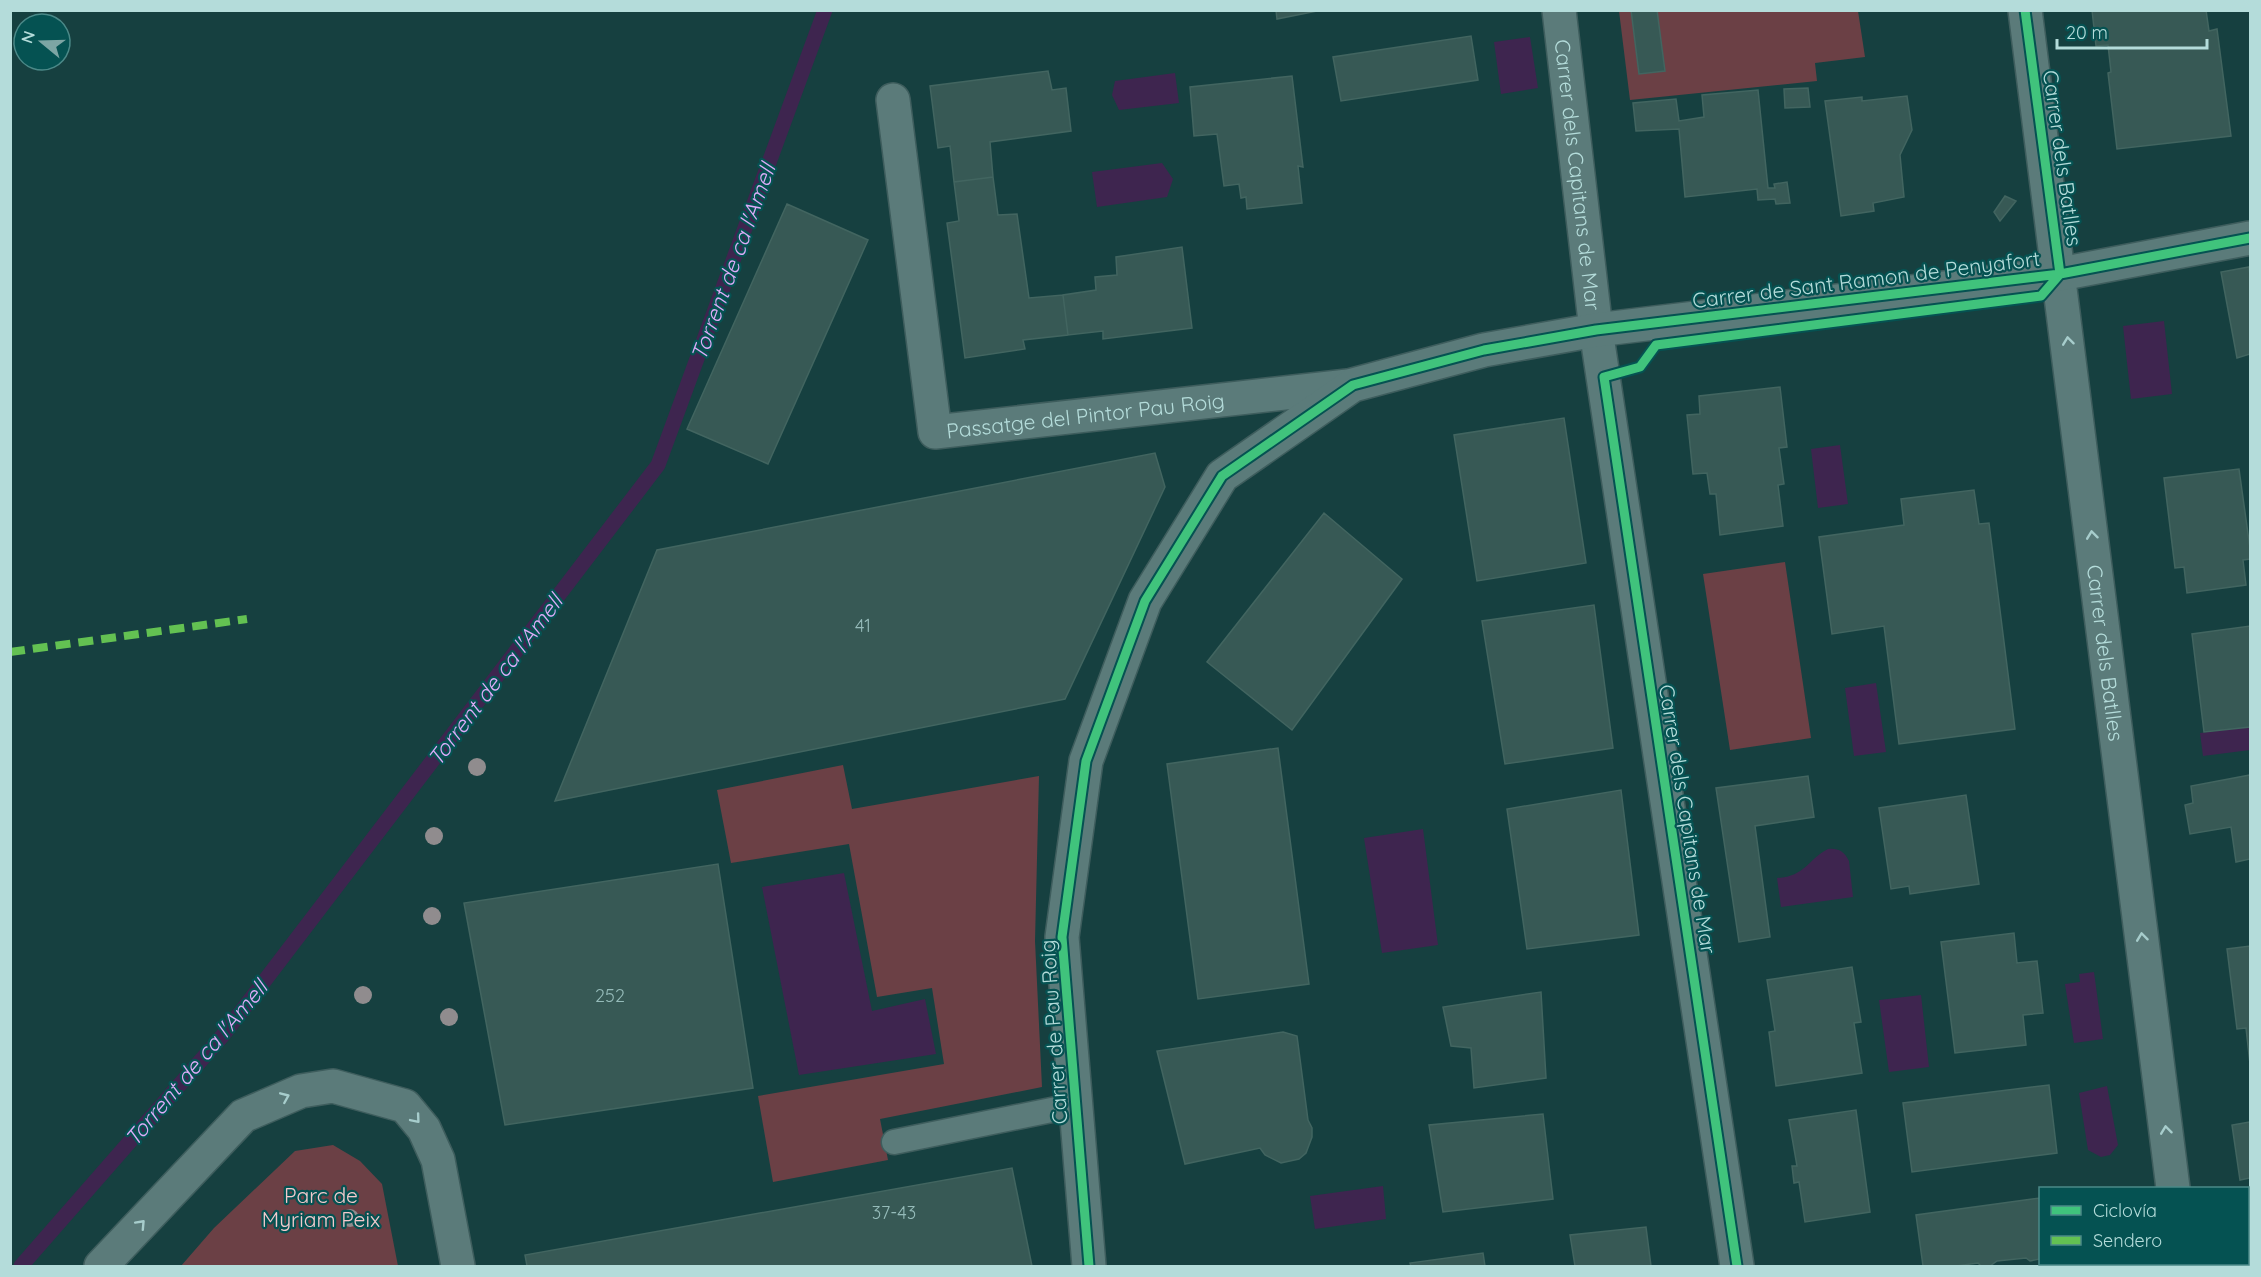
<svg xmlns="http://www.w3.org/2000/svg" width="2261" height="1277" font-family="Quicksand,sans-serif">
<rect width="100%" height="100%" fill="#164040"/>
<path fill="#6b4045" d="M1619 11H1858L1865 57 1815 63 1817 81 1630 100Z
M1785 562 1811 738 1730 750 1703 574Z
M843 765 852 809 1039 776 1035 941 1042 1087 880 1119 888 1160 773 1182 758 1096 944 1064 932 988 877 997 849 844 731 863 717 790Z
M333 1145 360 1161 382 1184 398 1266H181L214 1228 295 1151Z"/>
<path fill="#3e254f" d="M1530 37 1538 88 1501 94 1494 42Z
M1175 73 1179 103 1119 110 1112 95 1115 81Z
M1162 163 1173 179 1167 197 1097 207 1092 172Z
M2164 321 2172 394 2131 399 2123 326Z
M1840 445 1848 504 1818 508 1811 449Z
M1876 683 1886 752 1854 756 1845 688Z
M2250 727V750L2203 756 2200 733Z
M1423 829 1438 945 1382 953 1364 838Z
M1828 849C1838 848 1844 851 1849 861L1853 897 1781 907 1777 878C1805 877 1808 859 1828 849Z
M844 873 872 1011 925 999 936 1054 799 1075 762 887Z
M2094 972 2103 1039 2074 1043 2065 984 2080 982 2079 974Z
M1921 995 1929 1067 1889 1072 1879 1000Z
M2107 1086 2118 1145 2110 1155 2101 1157 2088 1150 2079 1093Z
M1383 1186 1386 1219 1315 1229 1310 1196Z"/>
<g fill="none" stroke-linecap="round" stroke-linejoin="round">
<path stroke="#3e254f" stroke-width="15" d="M21 1266 224 1034 658 465 825 10"/>
</g>
<path fill="#375955" stroke="#426560" stroke-width="1.5" d="M1276 10H1322L1277 19Z
M1631 10H1657L1665 71 1639 74Z
M2092 10H2206L2209 31 2217 29 2231 136 2117 149 2108 73 2111 72 2108 45 2096 46Z
M1471 36 1478 80 1341 101 1333 57Z
M1048 71 1052 90 1066 88 1071 131 990 142 993 177 954 182 950 146 938 148 930 86Z
M1292 76 1303 167 1298 166 1302 203 1247 209 1246 197 1241 198 1239 184 1224 186 1217 134 1194 136 1190 87Z
M1808 88 1810 107 1785 108 1784 89Z
M1758 90 1768 188H1775L1774 184 1787 182 1790 203 1776 204 1775 199 1758 200 1757 189 1685 197 1679 129 1636 131 1633 103 1676 99 1679 121 1704 117 1702 95Z
M1907 96 1912 130 1900 155 1904 197 1873 203 1874 211 1841 216 1825 101 1862 97V101Z
M993 177 998 215 1017 214 1029 298 1063 295 1068 335 1023 340 1025 349 965 358 947 223 959 221 954 182Z
M2005 196 2016 201 2000 221 1994 212Z
M787 204 868 240 768 464 687 429Z
M1182 247 1192 328 1103 339V331L1068 335 1063 295 1096 290 1095 277 1117 275 1116 257Z
M2249 267 2250 276V354L2237 358 2221 272Z
M1780 387 1787 447 1779 448 1784 484 1778 485 1783 526 1720 535 1716 494H1710L1707 473 1693 474 1687 415 1700 414 1699 396Z
M1564 418 1586 563 1477 581 1454 435Z
M1155 453 1165 487 1065 699 555 801 657 550Z
M2239 469 2250 548V559L2243 560 2246 585 2187 593 2184 567 2175 568 2164 478Z
M1974 490 1979 524 1989 523 2015 729 1899 744 1884 626 1832 634 1819 537 1904 525 1901 499Z
M1324 513 1402 579 1292 730 1207 662Z
M1594 605 1613 748 1505 764 1482 621Z
M2250 626V727L2204 732 2192 634Z
M1278 748 1309 984 1198 999 1167 764Z
M2250 775V859L2236 862 2231 827 2190 834 2185 805 2193 803 2191 786Z
M1808 776 1814 817 1755 826 1770 937 1739 942 1716 788Z
M1621 790 1639 935 1527 949 1507 809Z
M1966 795 1979 884 1910 894 1909 886 1891 889 1879 808Z
M718 864 753 1088 505 1125 464 903Z
M2014 933 2017 963 2037 961 2043 1013 2023 1015 2026 1045 1955 1053 1941 942Z
M2250 946V1064L2246 1028 2237 1029 2227 949Z
M1852 967 1861 1022 1854 1023 1862 1073 1776 1086 1769 1032 1775 1031 1767 980Z
M1541 992 1546 1078 1474 1088 1471 1048 1451 1046 1443 1007Z
M1283 1032 1297 1036 1308 1120 1312 1128V1137L1306 1153 1299 1159 1281 1163 1265 1155 1260 1148 1185 1164 1157 1051Z
M2049 1085 2057 1153 1912 1172 1903 1103Z
M1856 1110 1870 1212 1805 1222 1799 1182 1794 1183 1792 1166H1797L1789 1120Z
M1543 1114 1553 1199 1443 1212 1429 1125Z
M2250 1122V1178L2240 1180 2232 1125Z
M1012 1168 1032 1266H527L525 1255Z
M2040 1198V1259L2030 1261 2026 1258 1997 1261 1990 1266H1981L1978 1263 1956 1266H1923L1916 1215Z
M1646 1227 1651 1266H1575L1570 1235Z
M1483 1253 1485 1266H1411L1410 1263Z"/>
<g fill="none" stroke-linecap="round" stroke-linejoin="round">
<defs>
<path id="service" d="M894 1142 1076 1105"/>
<g id="minor">
<path id="s1" d="M1559 10 1596 330 1737 1266"/>
<path id="s2" d="M2025 10 2173 1188"/>
<path id="s3" d="M893 100 935 432 1348 386"/>
<path d="M2182 1264V1266"/>
<path d="M101 1266 243 1116 301 1091 333 1086 405 1106 424 1129 438 1160 458 1266"/>
<path d="M1089 1266 1062 937 1086 761 1145 601 1222 476 1353 385 1484 350 1596 330 2060 274 2250 238"/>
</g>
</defs>
<use href="#service" stroke="#3e5d5d" stroke-width="27"/>
<use href="#minor" stroke="#3e5d5d" stroke-width="36"/>
<use href="#service" stroke="#5b7b7a" stroke-width="24"/>
<use href="#minor" stroke="#5b7b7a" stroke-width="33"/>
<path stroke="#63c152" stroke-width="8" stroke-dasharray="15 8" stroke-linecap="butt" d="M10 652 247 619"/>
<defs>
<path id="cycleway" d="M2025 10 2060 274
M1089 1266 1062 937 1086 761 1145 601 1222 476 1353 385 1484 350 1596 330 2060 274 2250 238
M1737 1266 1604 377 1640 367 1656 345 2041 296 2060 274"/>
</defs>
<use href="#cycleway" stroke="#055252" stroke-width="13"/>
<use href="#cycleway" stroke="#40c37c" stroke-width="9"/>
</g>
<g fill="#908c8e">
<circle cx="477" cy="767" r="9"/>
<circle cx="434" cy="836" r="9"/>
<circle cx="432" cy="916" r="9"/>
<circle cx="363" cy="995" r="9"/>
<circle cx="449" cy="1017" r="9"/>
<circle cx="350" cy="1218" r="9"/>
</g>
<defs><path id="oneway-chevron" d="M-2-3.5L2.5 0L-2 3.5" fill="none" stroke-width="1.6" stroke-linecap="round" stroke-linejoin="round" transform="scale(1.5)"/></defs>
<g stroke="#a7cdcc">
<use href="#oneway-chevron" transform="translate(2068 341) rotate(-97)"/>
<use href="#oneway-chevron" transform="translate(2092 535) rotate(-97)"/>
<use href="#oneway-chevron" transform="translate(2142 937) rotate(-97)"/>
<use href="#oneway-chevron" transform="translate(285 1097) rotate(-23)"/>
<use href="#oneway-chevron" transform="translate(416 1119) rotate(50)"/>
<use href="#oneway-chevron" transform="translate(2166 1130) rotate(-97)"/>
<use href="#oneway-chevron" transform="translate(141 1224) rotate(-47)"/>
</g>
<g text-anchor="middle" dominant-baseline="central" stroke-width="4.5" stroke-linejoin="round" paint-order="stroke">
<g font-size="18" fill="#95bbb9">
<text x="863" y="625">41</text>
<text x="610" y="995">252</text>
<text x="894" y="1212">37-43</text>
</g>
<g font-size="21" fill="#b4dcda" stroke="#055252">
<text transform="translate(2063 158) rotate(82)">Carrer dels Batlles</text>
<text stroke="none"><textPath href="#s1" startOffset="166">Carrer dels Capitans de Mar</textPath></text>
<text transform="translate(1866 279) rotate(-7)">Carrer de Sant Ramon de Penyafort</text>
<text stroke="none"><textPath href="#s3" startOffset="486">Passatge del Pintor Pau Roig</textPath></text>
<text stroke="none"><textPath href="#s2" startOffset="648">Carrer dels Batlles</textPath></text>
<text transform="translate(1688 819) rotate(81)">Carrer dels Capitans de Mar</text>
<text transform="translate(1053 1032) rotate(-94)">Carrer de Pau Roig</text>
</g>
<g font-size="21" fill="#f4cacd" stroke="#055252">
<text x="321" y="1195">Parc de<tspan x="321" dy="24">Myriam Peix</tspan></text>
</g>
<g font-size="22" font-style="italic" fill="#deacf9" stroke="#055252">
<text transform="translate(733 262) rotate(-70)">Torrent de ca l'Amell</text>
<text transform="translate(495 680) rotate(-53)">Torrent de ca l'Amell</text>
<text transform="translate(196 1063) rotate(-50)">Torrent de ca l'Amell</text>
</g>
</g>
<rect width="2261" height="1277" fill="none" stroke="#b4dcda" stroke-width="24"/>
<rect x="2039" y="1187" width="210" height="78" fill="#055252" stroke="#4b8988" stroke-width="1.5"/>
<rect x="2051" y="1206" width="30" height="9" fill="#40c37c" stroke="#4b8988" stroke-width="1.5"/>
<text x="2093" y="1217" font-size="18" fill="#b4dcda">Ciclovía</text>
<rect x="2051" y="1236" width="30" height="9" fill="#63c152" stroke="#4b8988" stroke-width="1.5"/>
<text x="2093" y="1247" font-size="18" fill="#b4dcda">Sendero</text>
<g transform="translate(42 42) rotate(289)"><circle r="28" fill="#055252" stroke="#4b8988" stroke-width="1.5"/>
<path d="M0-4.5L10 22L0 15L-10 22Z" fill="#7da5a4"/>
<text y="-9" font-size="16" font-weight="bold" text-anchor="middle" fill="#b4dcda">N</text>
</g>
<path d="M2057 39v9h150v-9" fill="none" stroke="#b4dcda" stroke-width="3"/>
<text x="2066" y="39" font-size="18" fill="#b4dcda" stroke="#055252" stroke-width="4.5" paint-order="stroke">20 m</text>
</svg>
